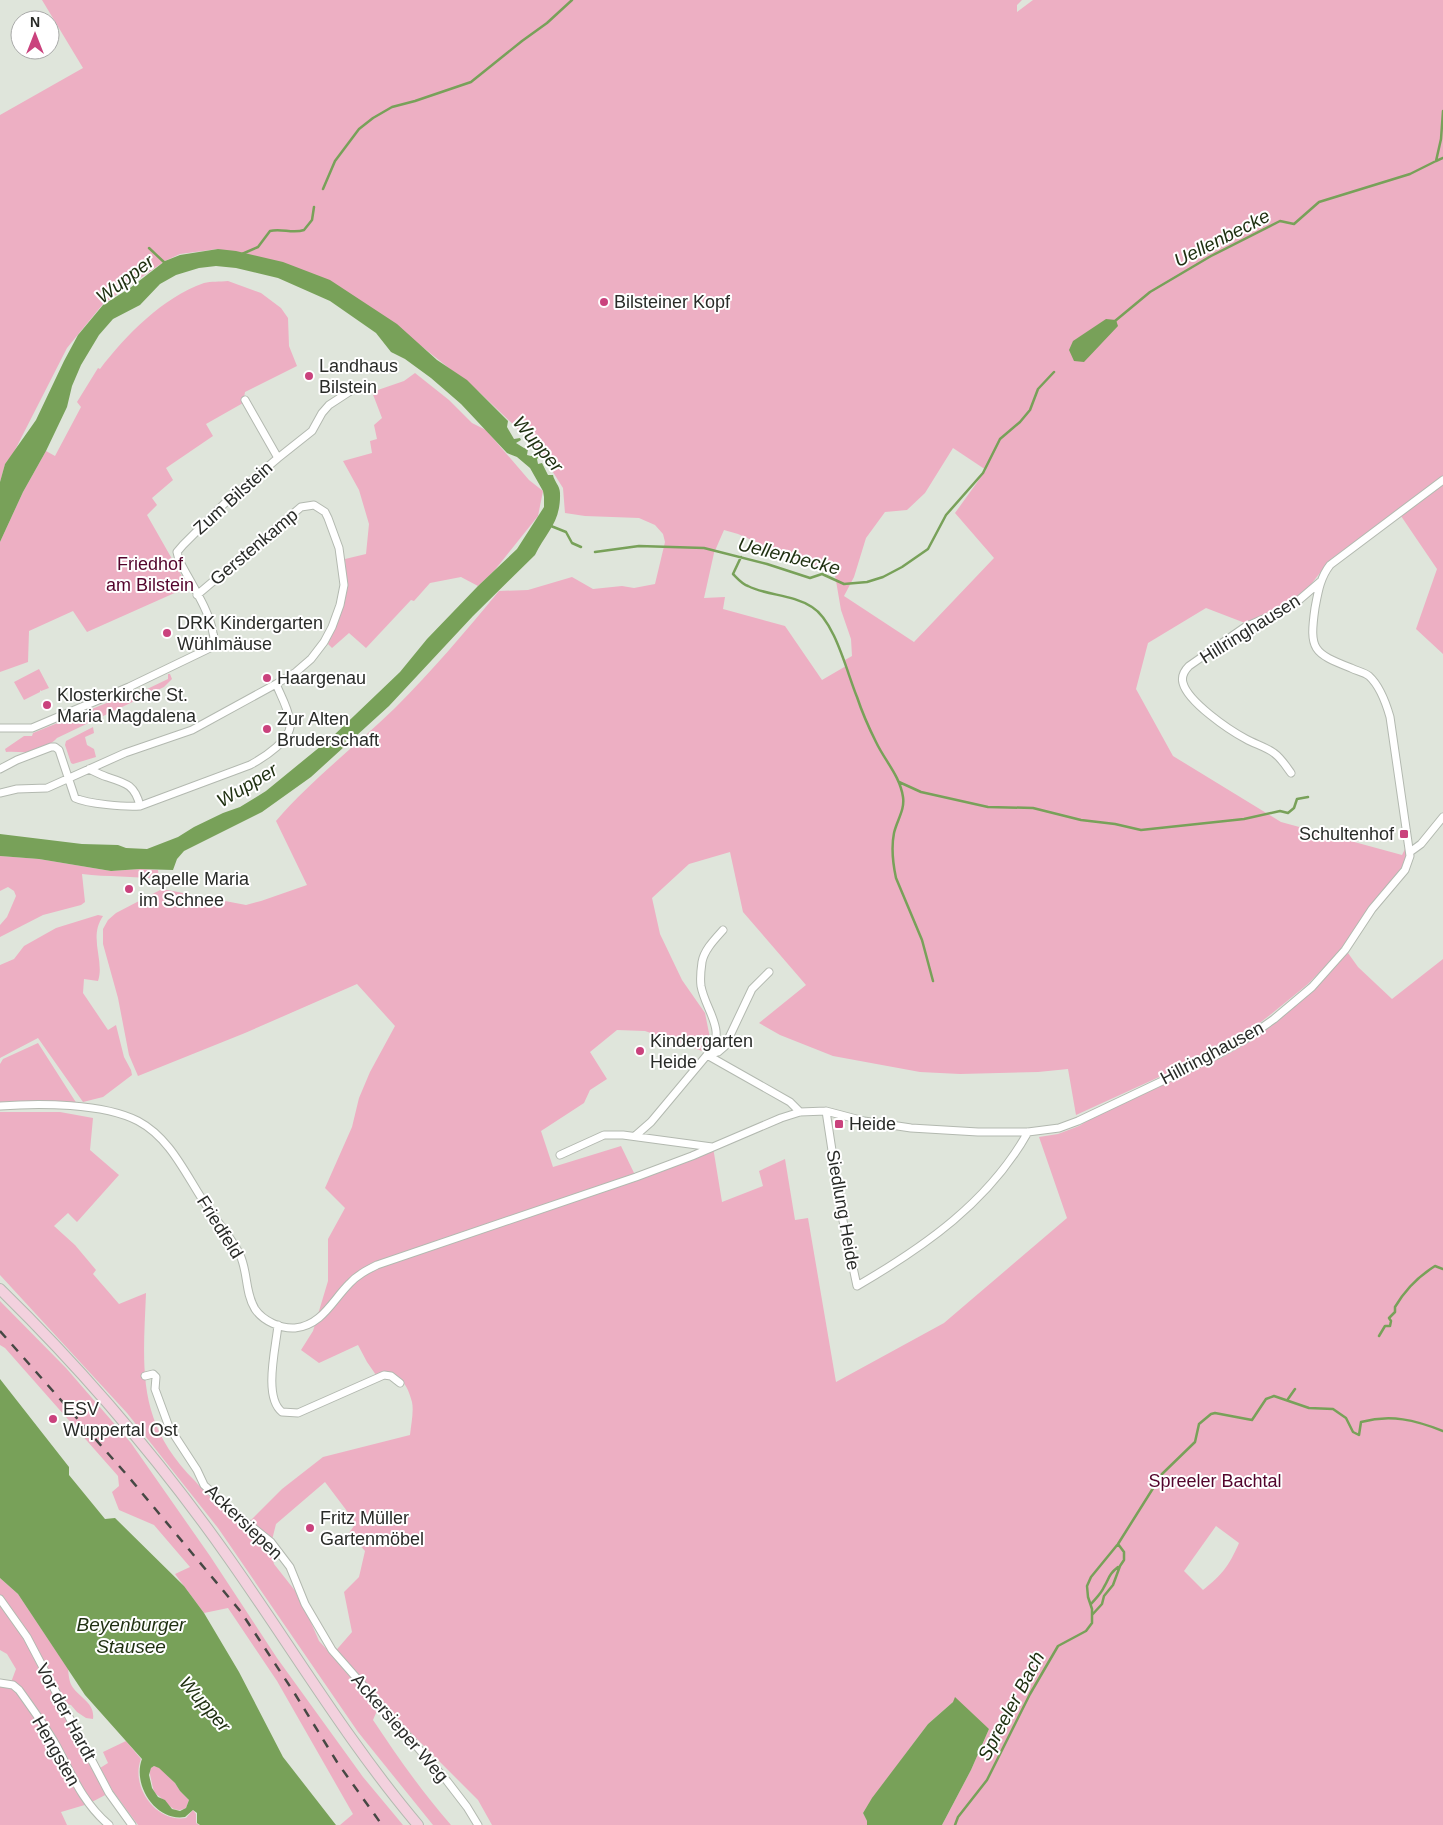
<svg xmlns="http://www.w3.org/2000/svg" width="1443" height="1825" font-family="Arial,sans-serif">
<rect width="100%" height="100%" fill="#dfe5db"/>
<path fill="#edafc3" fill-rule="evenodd" d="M42 0H1022L1017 5V12L1033 0H1443V477L1331 559 1312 583 1298 598 1245 623 1206 608 1148 643 1136 689 1173 756 1281 822 1402 855 1406 847 1407 854 1402 868 1367 910 1340 951 1308 984 1270 1015 1244 1035 1216 1051 1076 1115 1068 1069 1038 1072 960 1074 920 1072 833 1056 780 1035 759 1023 806 985 743 912 730 852 689 864 652 898 660 934 682 980 705 1013 710 1038 705 1052 645 1031 617 1030 590 1052 607 1079 590 1090 584 1103 541 1131 553 1167 621 1146 636 1177 713 1147 722 1202 763 1186 759 1171 785 1159 795 1220 808 1218 836 1382 944 1323 1067 1218 1039 1137 1058 1134 1079 1126 1105 1110 1221 1058 1251 1041 1316 987 1348 953 1358 967 1392 999 1443 959V1825H942L971 1770 989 1729 953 1702 928 1724 872 1799 863 1813 867 1821V1825H492L478 1800 402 1724 386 1714 376 1713 373 1720C397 1756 422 1792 451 1825H433L358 1732 218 1528 127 1413 0 1275V1112H60L93 1118 90 1150 119 1175 77 1222 68 1213 54 1226 75 1245 96 1270 93 1274 119 1304 146 1293C143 1369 136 1422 195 1481 205 1492 216 1504 229 1512 235 1516 243 1518 250 1521L282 1489 323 1457 410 1435C411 1425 414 1411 412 1402 407 1382 397 1369 376 1375L367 1362 358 1345 319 1363 301 1350 313 1331 328 1281V1239L345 1208 325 1188 352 1127 359 1098 370 1072 395 1026 357 984 245 1033 138 1076 129 1055 118 998 103 944V929L108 920 116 913 162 889 246 905 261 901 307 885 276 821C312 779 356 746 395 708 432 671 466 631 499 591L528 590 572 577 593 589 622 586 634 588 655 584 665 542 663 534 655 525 639 518 585 516 565 513 563 488 537 447 479 392 386 318 218 249 180 254 165 261 103 304 67 348 14 452 5 464 0 482V115L83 68ZM953 448 986 470 955 513 994 558 914 642 844 596 854 577 866 538 885 512 907 510 925 493ZM724 530 738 534 822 571 835 575 841 610 851 639 852 656 845 660 846 666 822 680 785 626 723 609 725 597 704 598 714 553ZM325 1482 356 1523 349 1533 365 1551 359 1577 344 1592 352 1632 332 1655 319 1641 300 1597 274 1564 270 1548 276 1524ZM1216 1526 1239 1543C1229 1566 1222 1575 1203 1590L1184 1571Z
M228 281 261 293 281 308 288 318 289 346 297 366 245 392 243 403 206 424 213 436 166 468 173 480 152 498 157 505 147 515 188 587 87 632 73 611 29 631 28 662 0 672V542L23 492 46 451 55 456 81 407 77 402 98 368 100 369C126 335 162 298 204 283 211 281 220 282 228 281Z
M415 373 449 400 472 423 486 430 529 480 543 491 538 516 494 571 478 586 461 577 430 583 414 601 411 600 366 648 349 633 332 648 328 644C341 614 348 592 345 559L366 554 369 524 359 490 343 461 372 453 370 441 377 439 374 425 382 418 372 392 404 381Z
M1443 484V654L1416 629 1437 569 1401 516Z
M39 669 49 688 41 691 40 690V692L24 700 14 682Z
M168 674H170L172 679 164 687 57 738C52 744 39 751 31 752 23 753 14 751 6 752L5 749 24 736H32L33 733 141 689 145 690 168 679Z
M93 727 94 733 85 737 87 745 94 749 96 757 73 764 71 763 65 745 66 741Z
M0 856 39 859 111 871 140 869 158 870 159 879C133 876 108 877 82 874L85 902 81 905 43 915 0 937V925L7 917 16 896 14 891 8 887 0 891Z
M98 915 103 916C88 938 105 960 98 981L84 979 83 993 108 1030 116 1025 124 1057 131 1070 132 1075 103 1097 83 1102 38 1038 0 1058V965L14 959 24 946 56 928Z
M38 1043 77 1104 31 1101 0 1102V1064L3 1059Z
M0 1301 66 1368 131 1443 210 1556 277 1658 363 1777 403 1825H340L353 1814 277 1681 228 1608 204 1613 175 1574 190 1567 154 1525 119 1510 112 1492 119 1486 118 1476 5 1348 0 1345Z
M0 1578 18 1594 68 1669C69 1677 69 1683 74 1689 82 1699 95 1704 93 1719L86 1718 77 1712 71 1705 61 1703 109 1793 88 1804 61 1812 67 1825H0V1686L10 1685 16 1669 7 1654 0 1650Z
M126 1741 141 1759C130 1786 156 1823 186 1818L193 1810 196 1814V1823L199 1825H138L112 1790 100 1768 108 1763 103 1752Z
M154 1766 159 1767 175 1783 180 1791 189 1800 186 1808C176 1813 172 1808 165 1802 154 1790 155 1798 151 1779 150 1774 149 1773 151 1768Z"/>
<path fill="#78a159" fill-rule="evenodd" d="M218 249 236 251 283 262 330 280 397 324 437 360 467 380 508 421 507 427 514 439 520 438 521 440 516 443 524 448 528 449 527 455 531 456 537 453 541 455 537 459 538 464 542 463 548 475H553C554 481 560 486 560 493 561 523 546 532 535 555L473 616 389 706 311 777 262 812 184 851 177 859 173 870 140 869 111 871 39 859 0 856V834L82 844 118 845 126 848 147 849 178 837 194 827 223 813 240 807 266 791 332 737 400 672 427 639 478 586 517 549 544 507V497L543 491 530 468 517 457 507 453 461 404 431 378 405 359 391 352 376 333 330 301 278 278 236 268 216 266 199 268 176 275 160 284 140 305 113 319 99 335 81 365 72 386 67 407 46 451 23 492 0 542V482L5 464 36 420 64 361 78 335 103 305 130 288 165 261 180 255Z
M1106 319 1116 320 1118 326 1084 362 1074 361 1069 350 1073 341Z
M0 1379 69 1467V1475L105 1519 115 1518 184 1586 204 1613 239 1672 283 1757 336 1825H200L197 1823V1813L193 1810 185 1817C156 1822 132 1785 142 1759L85 1695 18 1594 0 1578ZM154 1766 159 1768 175 1783 180 1791 189 1800 186 1808 180 1811 172 1809 165 1800 158 1797 152 1788 149 1775 151 1768Z
M955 1697 989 1729 971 1770 942 1825H867V1821L863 1813 872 1798 928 1724 953 1702Z"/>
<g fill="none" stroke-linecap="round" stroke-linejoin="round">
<path stroke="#78a159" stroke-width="2.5" d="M1436 161 1443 158
M323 189 335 161 359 129 373 118 392 107 415 101 471 82 522 41 547 23 572 0
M149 248 166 264
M242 254 258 247 270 231C281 228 293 234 304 230L312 220 314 207
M1115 321 1150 292 1211 256 1280 221 1294 224 1319 202 1410 174 1436 161 1441 139 1443 111
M551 526 566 532 572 543 581 547
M595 552 639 546 704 548 767 564 810 578 822 574 844 584 867 582 883 577 902 567 928 549 946 515 983 473 1000 439 1020 422 1030 410 1038 389 1054 372
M741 557 733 574C737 578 742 584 748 586 768 596 792 594 812 607 835 621 847 673 857 697 862 712 869 728 876 742 885 761 900 776 903 797 905 810 897 820 894 833 891 848 893 864 896 878L922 940 933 981
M899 782 921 792 988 807 1033 808 1081 820 1115 824 1141 830 1244 819 1280 811 1288 813 1294 808 1297 799 1308 797
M1379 1336 1385 1326H1390L1391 1321 1389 1318 1395 1312V1307C1405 1290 1419 1276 1435 1266L1443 1269
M1288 1399 1295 1389
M1091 1604C1095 1599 1101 1594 1104 1587 1110 1577 1108 1575 1118 1567
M1092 1615 1102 1604 1104 1596 1113 1585 1120 1566 1124 1560V1552L1118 1544
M955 1825 958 1817 987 1780 1030 1694 1058 1646 1086 1631 1092 1623V1609L1088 1597 1087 1586 1091 1577 1118 1544 1162 1474 1195 1442 1199 1424 1211 1414 1215 1413 1252 1420 1266 1399 1274 1396 1309 1408 1333 1409 1346 1418 1353 1432 1359 1435 1361 1422C1391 1414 1415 1420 1443 1431"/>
<defs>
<path id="street" d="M245 400 278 458
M0 728H32L129 687 210 648C213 643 215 639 213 633 209 609 190 582 179 560L177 552 183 545 225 503 278 458 312 431 322 413 329 405 352 390
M0 769 17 760 51 747H55L59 750 75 798C88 804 125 807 140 806L250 765C263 758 294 739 290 721 288 708 281 696 276 684
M89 769C95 772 101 775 107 777 126 783 135 785 140 806
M1291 773C1286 766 1281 758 1274 753 1266 747 1255 744 1246 739 1229 730 1188 702 1183 683 1181 676 1184 671 1189 666L1245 627 1273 615 1299 600 1320 582
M0 793 17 789 47 788 125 753 192 730 276 684 296 672 311 659 324 642 332 627 340 605 344 585 339 548 328 518 325 512 314 505 301 507 197 595
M1410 852 1421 844 1443 817
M707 1055C729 1032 705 1010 701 986 700 979 701 969 702 962 704 950 715 939 723 930
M708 1055 718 1052 725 1046 752 989 769 972
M0 1106C39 1103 103 1103 138 1121 172 1139 187 1178 208 1208 218 1223 232 1238 240 1255 248 1272 245 1293 255 1309 263 1321 281 1329 295 1328 322 1325 332 1301 349 1284 357 1275 367 1270 377 1265L636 1177 692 1156 781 1118 800 1112 826 1111 864 1121 911 1128 978 1132H1028L1059 1128 1078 1121 1217 1055 1247 1038 1274 1019 1312 987 1345 950 1372 909 1405 870 1410 856 1390 717C1386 703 1380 686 1369 676 1364 672 1357 671 1351 668 1313 653 1309 650 1315 608 1318 592 1320 578 1330 565L1443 480
M826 1111 842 1216 857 1286C924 1247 989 1202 1028 1132
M635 1136 651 1122 707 1055 790 1102 800 1112
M560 1155 604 1135H623L712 1147
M278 1325C276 1347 263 1397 282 1412L298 1413 384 1375 391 1376 400 1383
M145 1376 153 1374 156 1377 155 1389 169 1427 197 1470 204 1485 231 1510 271 1542 290 1567 305 1604 332 1650 447 1781 467 1807 478 1825
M0 1599 27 1637 109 1793 132 1825
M0 1683 13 1685 19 1690C32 1708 45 1726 56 1745 72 1775 83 1803 109 1825"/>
<path id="secondary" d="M0 1289C86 1373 159 1459 228 1557 291 1646 347 1741 418 1825"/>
</defs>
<use href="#street" stroke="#b3b9b0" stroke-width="9"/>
<use href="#secondary" stroke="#b3b9b0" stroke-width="12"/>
<use href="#street" stroke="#fff" stroke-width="7"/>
<use href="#secondary" stroke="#f3d1de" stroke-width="10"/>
<path stroke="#464844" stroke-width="2.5" stroke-dasharray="9 9" stroke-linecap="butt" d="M0 1331 127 1475 241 1612 295 1694 337 1762 382 1825"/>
</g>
<g fill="#ca427d" stroke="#fff" stroke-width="2">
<circle cx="604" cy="302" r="5"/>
<circle cx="309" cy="376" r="5"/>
<circle cx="167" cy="633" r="5"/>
<circle cx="267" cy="678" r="5"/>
<circle cx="47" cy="705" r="5"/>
<circle cx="267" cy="729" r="5"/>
<rect x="1399" y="829" width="10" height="10" rx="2.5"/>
<circle cx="129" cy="889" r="5"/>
<circle cx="640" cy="1051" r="5"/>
<rect x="834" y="1119" width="10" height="10" rx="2.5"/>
<circle cx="53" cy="1419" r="5"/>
<circle cx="310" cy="1528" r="5"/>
</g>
<g text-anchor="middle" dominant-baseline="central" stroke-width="4" stroke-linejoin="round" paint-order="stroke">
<g font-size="18" fill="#292b28" stroke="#fff" text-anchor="start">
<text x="614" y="302">Bilsteiner Kopf</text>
<text x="319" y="366">Landhaus<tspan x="319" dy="21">Bilstein</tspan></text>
<text x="177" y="623">DRK Kindergarten<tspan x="177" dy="21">Wühlmäuse</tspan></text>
<text x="277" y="678">Haargenau</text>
<text x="57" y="695">Klosterkirche St.<tspan x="57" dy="21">Maria Magdalena</tspan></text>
<text x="277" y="719">Zur Alten<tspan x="277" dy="21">Bruderschaft</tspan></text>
<text x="1394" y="834" text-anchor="end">Schultenhof</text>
<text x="139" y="879">Kapelle Maria<tspan x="139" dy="21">im Schnee</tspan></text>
<text x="650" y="1041">Kindergarten<tspan x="650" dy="21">Heide</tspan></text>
<text x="849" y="1124">Heide</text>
<text x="63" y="1409">ESV<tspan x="63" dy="21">Wuppertal Ost</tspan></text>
<text x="320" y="1518">Fritz Müller<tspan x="320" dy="21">Gartenmöbel</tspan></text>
</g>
<g font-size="18" fill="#292b28" stroke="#fff">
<text transform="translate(233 498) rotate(-42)">Zum Bilstein</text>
<text transform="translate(254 547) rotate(-40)">Gerstenkamp</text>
<text transform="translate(1250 629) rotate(-32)">Hillringhausen</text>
<text transform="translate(1212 1053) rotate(-28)">Hillringhausen</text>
<text transform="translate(843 1210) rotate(80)">Siedlung Heide</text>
<text transform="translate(220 1227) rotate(58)">Friedfeld</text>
<text transform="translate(244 1522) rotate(44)">Ackersiepen</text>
<text transform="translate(66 1712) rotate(62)">Vor der Hardt</text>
<text transform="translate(400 1728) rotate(49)">Ackersieper Weg</text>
<text transform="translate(56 1751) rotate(60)">Hengsten</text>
</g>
<g font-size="18" fill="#53042c" stroke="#fff">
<text x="150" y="564">Friedhof<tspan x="150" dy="21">am Bilstein</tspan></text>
<text x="1215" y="1481">Spreeler Bachtal</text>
</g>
<g font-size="19" font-style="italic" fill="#1e2f10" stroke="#fff">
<text transform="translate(1222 238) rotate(-27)">Uellenbecke</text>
<text transform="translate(125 279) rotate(-37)">Wupper</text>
<text transform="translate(538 444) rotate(50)">Wupper</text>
<text transform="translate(789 556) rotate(14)">Uellenbecke</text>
<text transform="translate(247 785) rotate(-31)">Wupper</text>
<text x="131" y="1624">Beyenburger<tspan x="131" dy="22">Stausee</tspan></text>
<text transform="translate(205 1704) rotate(49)">Wupper</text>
<text transform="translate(1011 1706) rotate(-62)">Spreeler Bach</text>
</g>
</g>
<g transform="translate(35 35)"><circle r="24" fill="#ffffff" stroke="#a9aaa9"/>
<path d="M0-4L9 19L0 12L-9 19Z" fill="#ca427d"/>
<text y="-8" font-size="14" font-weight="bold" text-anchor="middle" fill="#292b28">N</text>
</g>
</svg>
